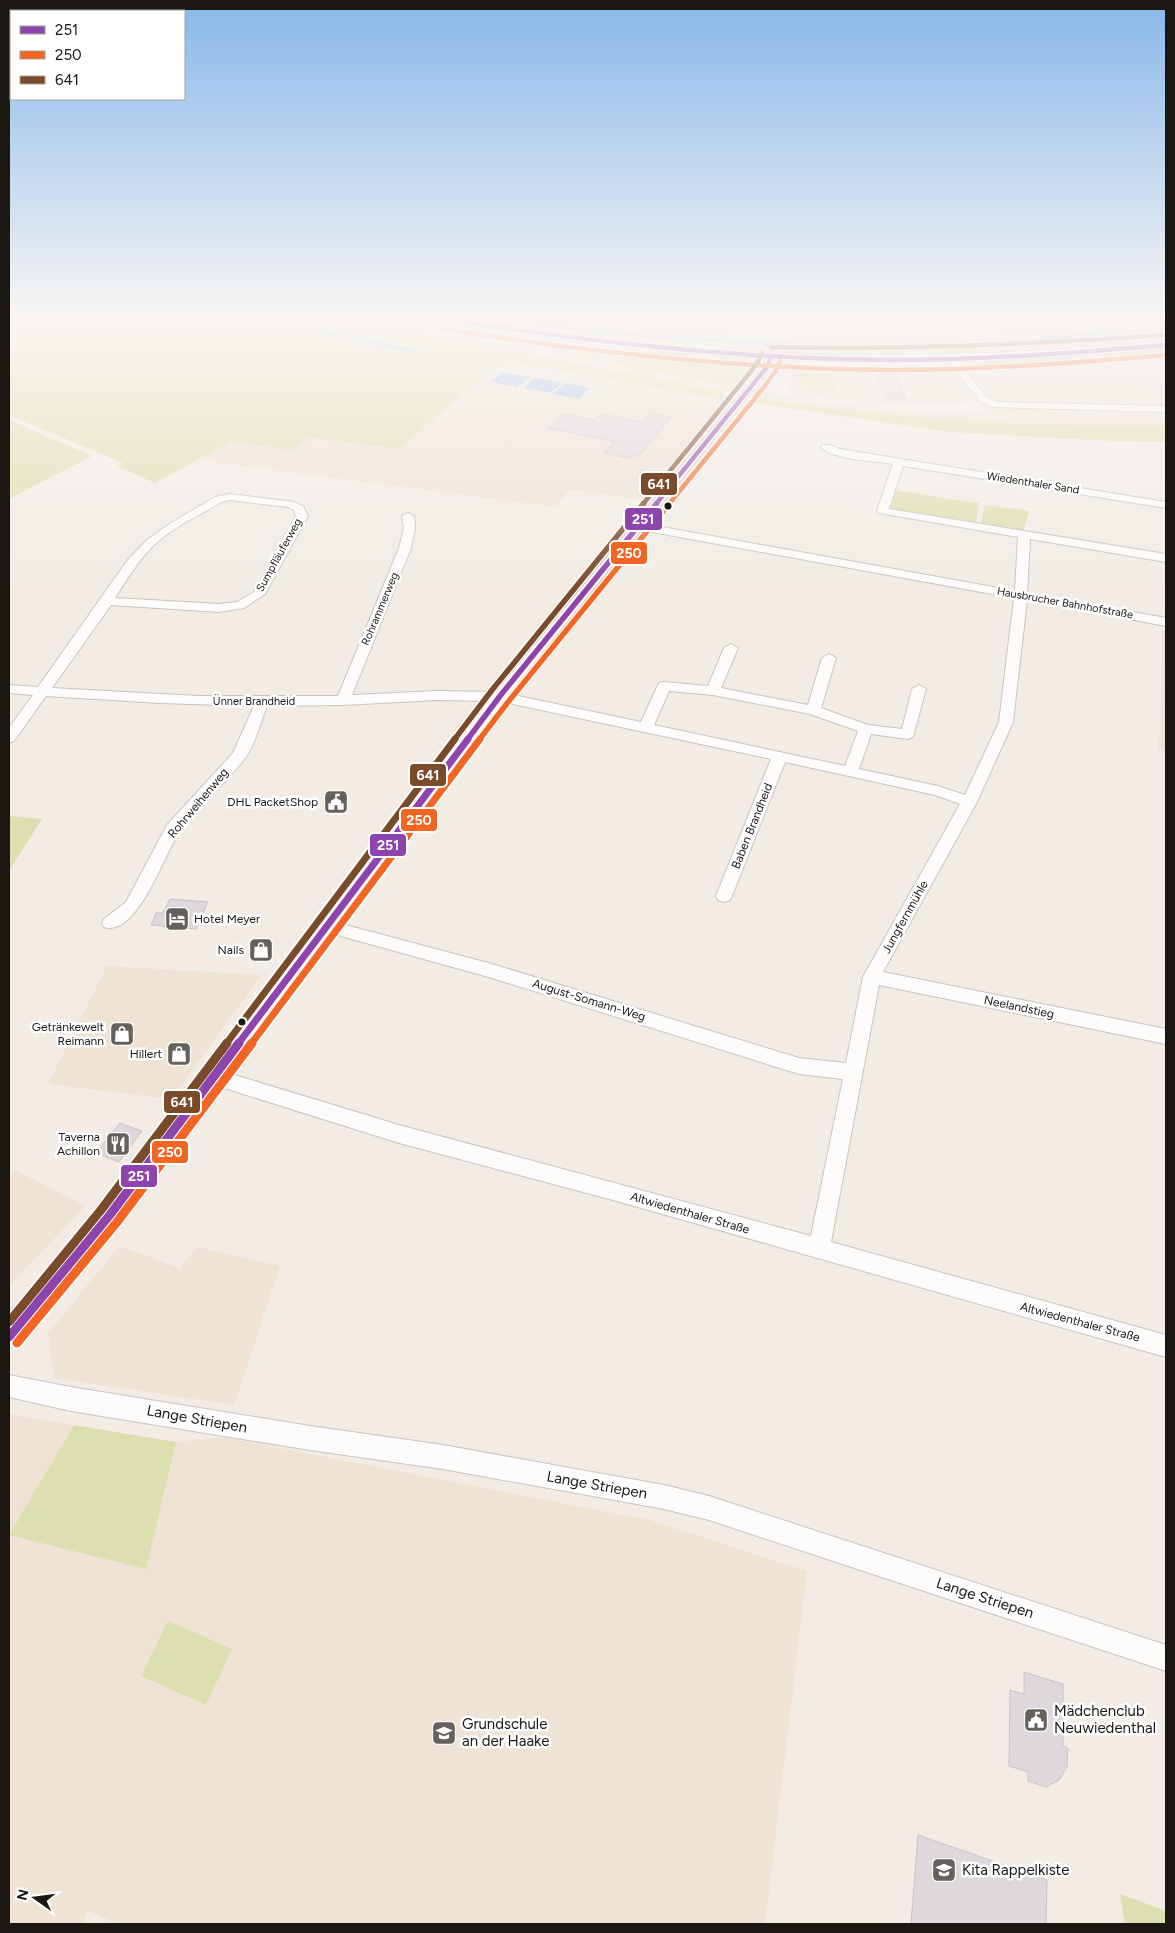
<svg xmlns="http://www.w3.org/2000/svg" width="1175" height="1933" font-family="Figtree,sans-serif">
<rect width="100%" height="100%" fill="#f2ece5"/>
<path fill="#eee3d5" d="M353 319H387L800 398 838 404 941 413 991 414 975 402 893 405 788 393 794 364 947 367 1166 357V425H1104L941 420 837 410 765 399Z
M645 319H1155L1012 333 894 339 790 338 714 332Z
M505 361 725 400 643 500 569 489 557 507 199 460 232 441 293 451 309 437 398 449Z
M1163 629H1166V751L1159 750Z
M107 966 262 975 171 1099 48 1084Z
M15 1170 85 1206 9 1287V1176Z
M119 1246 180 1268 197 1247 280 1266 234 1405 54 1378 48 1334Z
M9 1414 74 1425 9 1535 146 1569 176 1442 223 1437 649 1520 807 1571 765 1924H119L88 1911 82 1924H9Z"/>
<path fill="#dce0b0" d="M9 319H353L722 391 725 400 505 361 398 449 309 437 293 451 232 441 155 483 117 466 123 463 9 415Z
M387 319H419L577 345 740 360 748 363 736 387Z
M473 319H634L708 331 802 339 965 337 1007 333 1010 319H1067L1088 325 1145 319H1166V340L1003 351 815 353 729 350 696 345 625 341 540 330Z
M1166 349V357L972 366 970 363Z
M797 369H829L836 390H803Z
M758 398C894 420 1028 426 1166 425V442L1113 441 949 432 754 403Z
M9 420 92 456 9 499Z
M892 490 979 503 975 526 885 510Z
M985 505 1029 511 1022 535 980 527Z
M9 816 42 819 9 871Z
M74 1425 176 1442 146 1569 9 1535Z
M168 1621 232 1649 206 1705 141 1676Z
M1120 1894 1166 1911V1924H1125Z"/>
<path fill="#98bbee" d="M493 319H529L615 330 634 335 544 328Z
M502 372 529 377 517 387 491 382Z
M535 378 562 383 550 393 523 388Z
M565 383 590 388 579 399 553 394Z"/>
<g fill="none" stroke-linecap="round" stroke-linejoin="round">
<path stroke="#98bbee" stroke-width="3" d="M257 319 415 351
M295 319 342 328
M628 335 810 346 929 348 1166 328"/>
</g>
<path fill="#dcd8db" stroke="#c8c5c4" d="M876 374H895L906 400H888Z
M650 413 671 417 638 457 633 455 630 458 604 453 614 441 548 428 563 414 595 420 601 414 642 422Z
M170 899 208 902 196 929 151 925 156 913H163Z
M120 1123 142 1131 119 1162 96 1153Z
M1024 1672 1063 1684V1746L1068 1748 1067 1767 1059 1780 1046 1787 1028 1781V1772L1009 1766 1010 1690 1024 1694Z
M918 1835 1047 1880 1046 1924H911Z"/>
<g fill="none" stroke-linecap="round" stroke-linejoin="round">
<defs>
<path id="minor" d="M771 354 776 357 770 369 646 524 1015 591 1018 537 879 513 877 511 893 464C875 461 833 460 821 447L822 445H830L840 449 1166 502V508L903 466 889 509 1166 554V562L1030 539 1027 593 1166 618V626L1027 600 1013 722 977 802 883 972 1166 1029V1044L879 985 831 1242 1166 1335V1357L613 1200 399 1143 218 1086 116 1223 17 1345 9 1348V1320L102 1209 489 701 437 700 343 705 267 706C261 721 255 745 245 758 226 784 198 805 179 832 165 853 137 938 104 927L102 923 104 919 126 902 167 825 233 753 254 706 160 703 46 696 14 741 9 743V728L33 695 9 693V685L38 687 127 561 147 540 171 523 215 497 230 494 294 502 303 506 308 516 265 594 244 608 219 612 111 605 52 688 198 696H338L399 548 404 528 402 516 408 513 414 516 415 528 411 548 352 695 437 691 496 692 749 384 763 366 768 355ZM230 500 288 507 294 510 296 516 254 592 237 602 219 604 115 598C127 579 138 561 154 545 173 527 200 515 222 502ZM641 530 1014 598 999 722 965 795 938 786 859 769 871 734 908 739 913 737 926 689 919 685 912 689 902 729 868 725 821 708 836 658 829 654 822 658 808 705 721 688 738 648 731 644 724 648 708 686 664 682 659 683 641 722 509 694ZM669 691 713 695 810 714 858 731 845 766 654 725ZM503 702 771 759 716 896 718 900 724 902 730 900 732 896 785 762 935 795 960 804 863 977 846 1063 799 1058 492 964 338 923ZM330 933 492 978 799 1074 843 1079 811 1236 399 1125 228 1073Z
M952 356 955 357 986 397 999 402 1166 406V412L993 407 980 401 947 359Z
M9 1375 71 1387 310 1426 443 1445 664 1485 709 1496 1166 1645V1671L709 1520 664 1509 443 1469 310 1450 71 1411 9 1397Z"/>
<path id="major" d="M440 319C477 318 513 327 549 332 598 340 649 345 699 349 855 361 1010 355 1166 341V348C920 372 690 365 446 322Z"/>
</defs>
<use href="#minor" stroke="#c9c4bf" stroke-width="2"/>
<use href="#major" stroke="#c9c4bf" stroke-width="3"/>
<use href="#minor" fill="#fdfcfb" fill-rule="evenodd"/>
<use href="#major" fill="#fdfcfb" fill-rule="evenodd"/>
<defs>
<path id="bus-1-far3" d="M446 319C593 343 741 359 890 360 982 360 1074 353 1166 345
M656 504 767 367 771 357"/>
<path id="bus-1-far2" d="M467 740 500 696 657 503"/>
<path id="bus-1-far1" d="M238 1044 468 739"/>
<path id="bus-1" d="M9 1337 109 1216 239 1043"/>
<path id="bus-2-far3" d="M444 329C592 353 741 369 891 370 983 370 1074 363 1166 355
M669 504 760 392 775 372 780 361"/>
<path id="bus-2-far2" d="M479 740 508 702 670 503"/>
<path id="bus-2-far1" d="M251 1044 480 739"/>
<path id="bus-2" d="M17 1343 117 1222 252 1043"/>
<path id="bus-3-far3" d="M771 347C903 350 1034 344 1165 335
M643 504 744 380 758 362 762 353"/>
<path id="bus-3-far2" d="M454 740 492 690 644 503"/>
<path id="bus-3-far1" d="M226 1044 455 739"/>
<path id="bus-3" d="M9 1322 101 1210 227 1043"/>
</defs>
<use href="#bus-1-far3" stroke="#fff" stroke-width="6"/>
<use href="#bus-1-far2" stroke="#fff" stroke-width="8"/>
<use href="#bus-1-far1" stroke="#fff" stroke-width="11"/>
<use href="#bus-1" stroke="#fff" stroke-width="12"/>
<use href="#bus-2-far3" stroke="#fff" stroke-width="6"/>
<use href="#bus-2-far2" stroke="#fff" stroke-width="8"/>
<use href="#bus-2-far1" stroke="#fff" stroke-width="11"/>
<use href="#bus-2" stroke="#fff" stroke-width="12"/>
<use href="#bus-3-far3" stroke="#fff" stroke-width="6"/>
<use href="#bus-3-far2" stroke="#fff" stroke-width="8"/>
<use href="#bus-3-far1" stroke="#fff" stroke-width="11"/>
<use href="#bus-3" stroke="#fff" stroke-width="12"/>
<use href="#bus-1-far3" stroke="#8e44ad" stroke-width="4.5"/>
<use href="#bus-1-far2" stroke="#8e44ad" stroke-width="5.5"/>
<use href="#bus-1-far1" stroke="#8e44ad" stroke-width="7"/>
<use href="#bus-1" stroke="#8e44ad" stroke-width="9"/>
<use href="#bus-2-far3" stroke="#f26522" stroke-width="4.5"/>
<use href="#bus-2-far2" stroke="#f26522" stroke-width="5.5"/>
<use href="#bus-2-far1" stroke="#f26522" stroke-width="7"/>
<use href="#bus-2" stroke="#f26522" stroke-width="9"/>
<use href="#bus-3-far3" stroke="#7a4b2a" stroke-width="4.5"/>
<use href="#bus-3-far2" stroke="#7a4b2a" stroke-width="5.5"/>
<use href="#bus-3-far1" stroke="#7a4b2a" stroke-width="7"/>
<use href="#bus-3" stroke="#7a4b2a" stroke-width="9"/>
</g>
<linearGradient id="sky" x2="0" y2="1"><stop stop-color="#88b7ea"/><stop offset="0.54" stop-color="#f9f6f3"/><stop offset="1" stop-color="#f9f6f3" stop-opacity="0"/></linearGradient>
<rect width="1175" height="590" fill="url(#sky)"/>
<defs>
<symbol id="civic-square" viewBox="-11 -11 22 22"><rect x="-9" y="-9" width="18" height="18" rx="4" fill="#66615c" stroke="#fff"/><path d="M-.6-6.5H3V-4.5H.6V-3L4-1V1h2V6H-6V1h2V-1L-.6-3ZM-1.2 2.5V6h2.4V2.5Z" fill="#fff"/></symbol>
<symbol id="hotel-square" viewBox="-11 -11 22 22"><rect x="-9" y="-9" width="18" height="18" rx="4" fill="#66615c" stroke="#fff"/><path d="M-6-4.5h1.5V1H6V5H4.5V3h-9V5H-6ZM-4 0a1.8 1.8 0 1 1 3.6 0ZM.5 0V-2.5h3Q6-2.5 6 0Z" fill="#fff"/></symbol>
<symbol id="shop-square" viewBox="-11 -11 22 22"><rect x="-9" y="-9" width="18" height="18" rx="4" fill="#66615c" stroke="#fff"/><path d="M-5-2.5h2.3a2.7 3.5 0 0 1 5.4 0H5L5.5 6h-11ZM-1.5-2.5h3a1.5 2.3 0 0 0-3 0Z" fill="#fff"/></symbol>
<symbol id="restaurant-square" viewBox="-11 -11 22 22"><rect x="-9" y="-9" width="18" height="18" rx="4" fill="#66615c" stroke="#fff"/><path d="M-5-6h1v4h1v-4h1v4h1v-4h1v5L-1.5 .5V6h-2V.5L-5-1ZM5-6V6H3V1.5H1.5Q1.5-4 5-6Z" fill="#fff"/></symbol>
<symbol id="school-square" viewBox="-11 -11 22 22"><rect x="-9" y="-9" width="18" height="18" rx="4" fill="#66615c" stroke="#fff"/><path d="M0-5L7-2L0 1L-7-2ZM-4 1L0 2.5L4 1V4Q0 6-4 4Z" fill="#fff"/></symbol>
</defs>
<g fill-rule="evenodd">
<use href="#civic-square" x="322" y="788" width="28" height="28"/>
<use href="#hotel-square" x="163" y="905" width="28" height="28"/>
<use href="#shop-square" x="247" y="936" width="28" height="28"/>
<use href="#shop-square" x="108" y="1020" width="28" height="28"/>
<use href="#shop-square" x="165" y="1040" width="28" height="28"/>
<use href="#restaurant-square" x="104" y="1130" width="28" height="28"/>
<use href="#civic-square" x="1022" y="1706" width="28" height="28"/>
<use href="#school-square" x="430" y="1719" width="28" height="28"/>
<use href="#school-square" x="930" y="1856" width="28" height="28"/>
</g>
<g fill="#1a1612" stroke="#fff" stroke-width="2">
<circle cx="668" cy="506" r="4.5"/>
<circle cx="242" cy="1022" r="4.5"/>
</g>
<g text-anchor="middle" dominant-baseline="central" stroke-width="5" stroke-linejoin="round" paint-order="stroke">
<g font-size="11" fill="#1a1612" stroke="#fff">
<text transform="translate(1033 483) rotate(9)">Wiedenthaler Sand</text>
<text transform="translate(279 555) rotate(-61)">Sumpfläuferweg</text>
<text transform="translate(1065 603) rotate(10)">Hausbrucher Bahnhofstraße</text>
<text transform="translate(380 609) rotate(-67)">Rohrammerweg</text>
<text x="254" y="701">Ünner Brandheid</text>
</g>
<g font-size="12" fill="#1a1612" stroke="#fff" text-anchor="end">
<text x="318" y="802">DHL PacketShop</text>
<text x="194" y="919" text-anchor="start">Hotel Meyer</text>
<text x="244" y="950">Nails</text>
<text x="104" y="1027">Getränkewelt<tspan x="104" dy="14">Reimann</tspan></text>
<text x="162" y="1054">Hillert</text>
<text x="100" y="1137">Taverna<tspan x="100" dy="14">Achillon</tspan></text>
</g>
<g font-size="12" fill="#1a1612" stroke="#fff">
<text transform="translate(198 803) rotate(-50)">Rohrweihenweg</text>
<text transform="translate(752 826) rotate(-68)">Baben Brandheid</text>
<text transform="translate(905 917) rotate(-61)">Jungfernmühle</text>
<text transform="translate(589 1000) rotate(17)">August-Somann-Weg</text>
<text transform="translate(1019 1007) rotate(12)">Neelandstieg</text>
<text transform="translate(690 1213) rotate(16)">Altwiedenthaler Straße</text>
<text transform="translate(1080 1322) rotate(15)">Altwiedenthaler Straße</text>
</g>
<g font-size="15" fill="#1a1612" stroke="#fff">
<text transform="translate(197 1419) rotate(10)">Lange Striepen</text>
<text transform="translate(597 1485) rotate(10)">Lange Striepen</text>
<text transform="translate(985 1598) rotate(18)">Lange Striepen</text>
</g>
<g font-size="15" fill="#1a1612" stroke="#fff" text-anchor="start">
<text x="1054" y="1711">Mädchenclub<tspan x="1054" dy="17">Neuwiedenthal</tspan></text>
<text x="462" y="1724">Grundschule<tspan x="462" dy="17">an der Haake</tspan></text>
<text x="962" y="1870">Kita Rappelkiste</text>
</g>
</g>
<g stroke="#fff" stroke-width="2">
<rect x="640" y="472" width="38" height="24" rx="5" fill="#7a4b2a"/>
<rect x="624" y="507" width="39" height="24" rx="5" fill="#8e44ad"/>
<rect x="610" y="541" width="38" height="24" rx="5" fill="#f26522"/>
<rect x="409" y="763" width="38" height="24" rx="5" fill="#7a4b2a"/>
<rect x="400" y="808" width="38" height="24" rx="5" fill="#f26522"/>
<rect x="369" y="833" width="38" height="24" rx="5" fill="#8e44ad"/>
<rect x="163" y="1090" width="38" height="24" rx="5" fill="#7a4b2a"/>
<rect x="151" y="1140" width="38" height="24" rx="5" fill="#f26522"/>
<rect x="120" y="1164" width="38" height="24" rx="5" fill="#8e44ad"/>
</g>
<g font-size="14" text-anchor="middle" font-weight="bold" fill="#fff">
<text x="659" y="489">641</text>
<text x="643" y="524">251</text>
<text x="629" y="558">250</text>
<text x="428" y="780">641</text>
<text x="419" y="825">250</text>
<text x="388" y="850">251</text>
<text x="182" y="1107">641</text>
<text x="170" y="1157">250</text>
<text x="139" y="1181">251</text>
</g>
<rect width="1175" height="1933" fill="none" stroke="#1a1612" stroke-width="20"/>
<rect x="10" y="10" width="175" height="90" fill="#ffffff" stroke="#a3a2a0"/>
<rect x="20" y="26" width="25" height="8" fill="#8e44ad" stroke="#a3a2a0"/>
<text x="55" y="35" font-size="15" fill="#1a1612">251</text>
<rect x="20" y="51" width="25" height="8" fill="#f26522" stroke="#a3a2a0"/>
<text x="55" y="60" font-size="15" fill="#1a1612">250</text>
<rect x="20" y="76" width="25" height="8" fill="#7a4b2a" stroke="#a3a2a0"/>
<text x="55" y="85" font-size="15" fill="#1a1612">641</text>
<g transform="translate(35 1898) rotate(284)" stroke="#ffffff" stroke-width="4" paint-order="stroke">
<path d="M0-4L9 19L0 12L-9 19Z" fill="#1a1612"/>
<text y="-8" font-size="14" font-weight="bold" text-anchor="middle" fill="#1a1612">N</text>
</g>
</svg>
